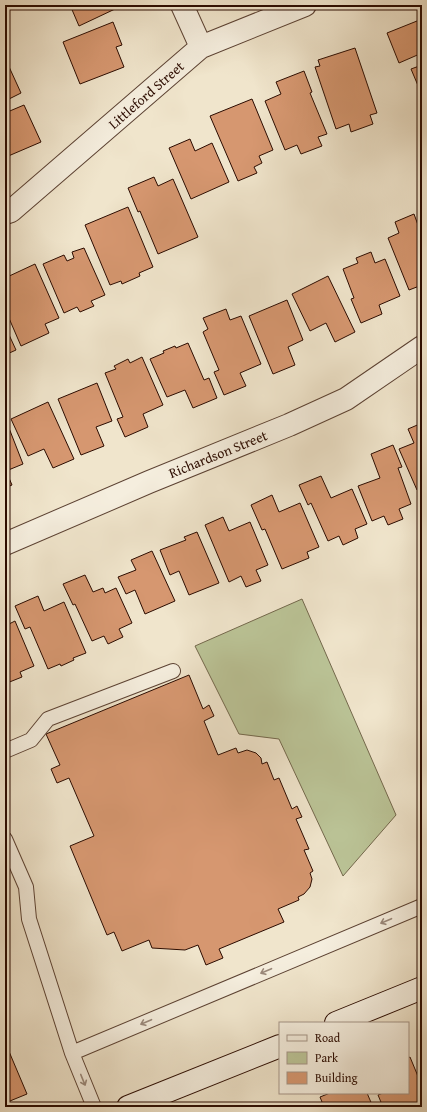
<svg xmlns="http://www.w3.org/2000/svg" width="427" height="1112" font-family="'Gentium Book Plus',serif">
<rect width="100%" height="100%" fill="#f0e5cc"/>
<filter id="stains"><feTurbulence type="fractalNoise" baseFrequency=".005" numOctaves="4"/><feColorMatrix values="0 0 0 0 .2 0 0 0 0 .09 0 0 0 0 .02 0 0 0 .5 -.17"/></filter>
<radialGradient id="worn" r=".72"><stop offset=".6" stop-color="#630" stop-opacity="0"/><stop offset="1" stop-color="#630" stop-opacity=".3"/></radialGradient>
<path fill="#bbc497" stroke="#73684c" d="M302 599 396 815 343 876 279 739 239 734 195 646Z"/>
<path fill="#d69770" stroke="#2b0b00" d="M70 5H113L115 9 79 26Z
M422 19V53L399 63 387 33Z
M113 22 122 45 116 47 124 67 80 84 63 42Z
M355 48 377 113 370 115 373 124 351 132 349 124 336 129 315 67 320 66 318 60Z
M5 58 21 93 5 101Z
M422 65V95L411 69Z
M304 71 312 92 310 93 327 134 318 137 322 146 301 154 297 145 285 150 265 101 281 94 276 82Z
M252 99 273 150 259 156 262 163 254 167 257 173 238 181 210 116Z
M24 105 41 142 6 157 5 155V113Z
M190 139 195 151 212 143 229 182 191 199 169 148Z
M154 177 158 186 173 179 198 237 158 254 140 211 138 212 128 188Z
M128 207 153 267 139 273 140 276 122 284 121 281 110 285 85 225Z
M414 214 418 225 422 224V285L409 290 388 238 399 233 395 222Z
M84 248 105 295 91 301 94 306 80 312 77 307 64 313 43 264 64 255 67 261 74 258 72 252Z
M371 252 375 263 385 259 400 296 379 305 382 314 361 323 351 299 354 298 343 269 358 263 356 258Z
M35 264 59 318 45 324 49 333 21 346 5 309V278Z
M328 276 355 332 335 342 326 323 310 331 292 294Z
M287 300 303 340 288 347 295 365 273 374 249 316Z
M226 309 230 320 241 316 261 364 240 373 246 386 224 395 214 372 219 370 203 332 208 329 203 318Z
M5 326 16 350 5 355Z
M188 343 204 380 209 378 217 398 193 408 185 390 167 397 150 359 164 353 163 351 175 346 176 348Z
M142 357 163 405 143 414 148 427 125 437 117 419 123 417 105 373 116 369 114 366 128 359 130 363Z
M97 383 112 421 96 427 104 446 81 455 58 399Z
M48 402 74 459 53 468 44 449 28 456 11 419Z
M5 423H7L23 464 6 471 12 485 5 488Z
M422 423V488L417 490 399 449 414 443 408 429Z
M393 445 402 467 398 468 411 504 399 509 403 519 388 525 384 516 372 521 358 486 380 478 371 454Z
M321 476 331 498 352 489 367 524 355 529 358 538 343 545 339 536 328 541 311 503 308 505 299 485Z
M272 495 279 512 300 503 319 547 307 552 309 558 282 569 265 529 262 530 251 505Z
M223 517 229 531 250 522 268 565 256 570 261 581 246 587 241 576 229 582 205 525Z
M197 532 219 583 189 595 179 571 170 575 160 550 186 540 184 537Z
M152 551 175 601 145 614 135 590 126 594 118 577 136 570 131 560Z
M85 575 93 592 103 588 105 593 116 588 132 623 119 629 123 637 108 644 104 636 92 641 75 604 73 605 63 584Z
M38 596 44 611 64 602 86 653 73 658 74 660 61 666 60 664 48 669 30 627 25 629 15 606Z
M15 621 34 666 20 672 22 677 7 683 5 680V626Z
M189 675 203 709 209 705 214 716 204 721 218 755 236 748 238 753 247 750 256 753 261 758 262 764 267 762 274 780 279 778 292 809 297 806 302 817 296 819 309 849 304 850 313 871 310 873 312 879 310 887 304 894 298 897 299 900 278 909 284 922 219 949 223 958 206 965 198 945 185 950 152 948 149 940 122 951 114 932 107 935 70 846 94 836 69 778 57 783 51 769 60 765 46 734Z
M5 1042 27 1094 5 1103Z
M410 1057 422 1086V1107H383L378 1095 383 1093H408V1058Z
M330 1093H367L373 1107H324L320 1097Z"/>
<g fill="none" stroke-linecap="round" stroke-linejoin="round">
<defs>
<path id="lane" d="M5 751 31 740 48 719 173 671
M5 839 26 887 29 919 72 1053 94 1107
M72 1053 422 906"/>
<path id="street" d="M182 5 201 47
M5 213 11 211 201 47 305 5
M5 544 149 482 289 425 346 399 422 347"/>
<path id="secondary" d="M336 1023 422 988
M128 1107 280 1046"/>
</defs>
<use href="#lane" stroke="#5c4233" stroke-width="16"/>
<use href="#street" stroke="#5c4233" stroke-width="24"/>
<use href="#secondary" stroke="#2b0b00" stroke-width="24"/>
<use href="#lane" stroke="#f5eede" stroke-width="14"/>
<use href="#street" stroke="#f5eede" stroke-width="22"/>
<use href="#secondary" stroke="#f5eede" stroke-width="22"/>
</g>
<defs><path id="oneway-shaft" d="M-6 0H5M1.5-3L5.5 0L1.5 3" fill="none" stroke-width="1.6" stroke-linecap="round" stroke-linejoin="round"/></defs>
<g stroke="#9a887a">
<use href="#oneway-shaft" transform="translate(386 921) rotate(157)"/>
<use href="#oneway-shaft" transform="translate(266 971) rotate(157)"/>
<use href="#oneway-shaft" transform="translate(146 1022) rotate(157)"/>
<use href="#oneway-shaft" transform="translate(83 1080) rotate(68)"/>
</g>
<g text-anchor="middle" dominant-baseline="central" stroke-width="4" stroke-linejoin="round" paint-order="stroke">
<g font-size="14" fill="#2b0b00" stroke="#f5eede">
<text transform="translate(146 95) rotate(-41)">Littleford Street</text>
<text transform="translate(218 454) rotate(-22)">Richardson Street</text>
</g>
</g>
<rect width="427" height="1112" fill="none" stroke="#f0e5cc" stroke-width="20"/>
<rect x="6" y="6" width="415" height="1100" fill="none" stroke="#2b0b00" stroke-width="2"/>
<rect x="10" y="10" width="407" height="1092" fill="none" stroke="#2b0b00"/>
<rect x="279" y="1022" width="130" height="72" fill="#f5eede" stroke="#a49385"/>
<rect x="287" y="1035" width="20" height="6" fill="#f5eede" stroke="#a49385"/>
<text x="315" y="1042" font-size="12" fill="#2b0b00">Road</text>
<rect x="287" y="1052" width="20" height="12" fill="#bbc497" stroke="#a49385"/>
<text x="315" y="1062" font-size="12" fill="#2b0b00">Park</text>
<rect x="287" y="1072" width="20" height="12" fill="#d69770" stroke="#a49385"/>
<text x="315" y="1082" font-size="12" fill="#2b0b00">Building</text>
<rect width="100%" height="100%" filter="url(#stains)"/>
<rect width="100%" height="100%" fill="url(#worn)"/>
</svg>
